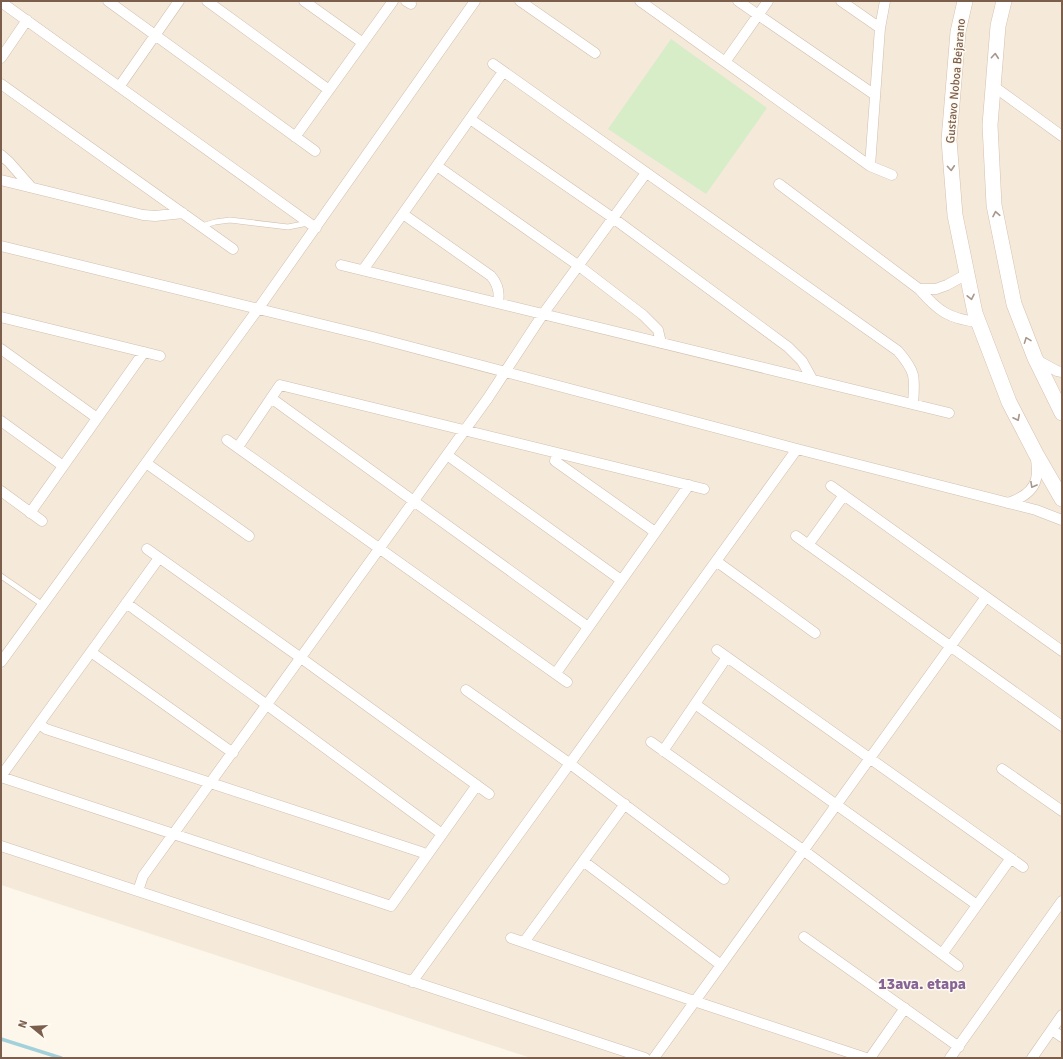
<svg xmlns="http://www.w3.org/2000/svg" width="1063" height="1059" font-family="Signika,sans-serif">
<rect width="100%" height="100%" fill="#fdf7eb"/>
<path fill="#f5e9d9" d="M1 1H1062V1058H531L1 885Z"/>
<path fill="#d6edc8" d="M671 39 767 108 706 194 608 129Z"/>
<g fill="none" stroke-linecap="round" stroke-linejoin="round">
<path stroke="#a3d1db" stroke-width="3.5" d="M1 1039 61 1058"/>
<defs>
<path id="lane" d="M202 226 215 222 230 220 288 227 308 223
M1 576 43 605"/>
<path id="street" d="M108 1 315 151
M207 1 329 90
M304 1 363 43
M406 1 411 4
M520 1 595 53
M640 1 870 166 892 175
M738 1 875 95
M841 1 880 28
M1 2 316 228
M1 58 27 20
M725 62 768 1
M493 64 898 351C916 372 915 377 913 404
M1 84 233 249
M992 85 1062 136
M119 87 179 1
M470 119 613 218 788 347 802 361 812 379
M295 137 393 1
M1 155 9 162 31 187
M437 166 579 266 643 315 658 330 661 343
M870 166 880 28 885 1
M1 180 143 215 155 216 183 213
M779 184 919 289C938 311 949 319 978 322
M403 214 491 276C498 284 500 292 498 303
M1 246 373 337 797 449 1036 510 1062 520
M341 265 949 413
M363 270 503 72
M919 289H936L947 285 967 274
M1 317 160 356
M1 349 97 418
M1035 359 1057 371 1062 372
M271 398 588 627
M1 421 63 466
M227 440 567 682
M238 447 280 385 704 489
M557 453 555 461 655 532
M447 455 621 580
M146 463 249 536
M831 486 1062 651
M1 491 42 521
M1008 503C1020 499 1033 492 1036 479 1038 472 1036 463 1036 456
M30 513 144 352
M796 536 1062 726
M808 545 844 495
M147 549 301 658 489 794
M716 561 815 633
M126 603 267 705 442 834
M717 650 1023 867
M91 652 233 753
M1 662 258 309 475 1
M556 673 689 485
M466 690 569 763 724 879
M695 704 977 905
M39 724 46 729 421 852 427 855
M651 742 803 850 958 966
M663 751 727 657
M1002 769 1062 811
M1 777 391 906 477 785
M2 777 4 772 159 558
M1 846 645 1058
M583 861 721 965
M138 891 143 876 488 398 543 314 646 173
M804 937 959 1047
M511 938 694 1001 866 1058
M524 942 625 804
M942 954 1011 858
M412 982 797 449
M1052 1030 1062 1037
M654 1058 986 597
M870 1058 905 1008
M950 1058 1062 901
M1032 1058 1062 1015"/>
<path id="secondary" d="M965 1 958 32 949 140 955 215 975 313 1009 402 1036 454 1062 499
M1004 1 998 26 990 125 994 205 1014 304 1035 358 1062 413"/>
</defs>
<use href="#lane" stroke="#d1bfaf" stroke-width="6"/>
<use href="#street" stroke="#d1bfaf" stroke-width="11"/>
<use href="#secondary" stroke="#d7c1af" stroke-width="16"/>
<use href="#lane" stroke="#fff" stroke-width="5"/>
<use href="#street" stroke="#fff" stroke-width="10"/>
<use href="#secondary" stroke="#fff" stroke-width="15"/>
</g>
<defs><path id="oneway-chevron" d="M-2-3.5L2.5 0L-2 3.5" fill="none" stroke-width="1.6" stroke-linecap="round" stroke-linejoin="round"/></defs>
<g stroke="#a9968b">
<use href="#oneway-chevron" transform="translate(995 56) rotate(-85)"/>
<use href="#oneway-chevron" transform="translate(951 168) rotate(86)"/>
<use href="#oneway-chevron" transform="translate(996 214) rotate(-101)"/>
<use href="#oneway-chevron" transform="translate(971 297) rotate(78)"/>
<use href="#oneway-chevron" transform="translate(1027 340) rotate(-111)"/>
<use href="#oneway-chevron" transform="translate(1017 418) rotate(63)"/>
<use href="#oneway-chevron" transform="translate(1033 485) rotate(119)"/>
</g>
<g text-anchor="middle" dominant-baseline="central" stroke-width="3" stroke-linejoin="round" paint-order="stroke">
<g font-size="12" fill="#7b5e4c" stroke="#fffaf2">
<text transform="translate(956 81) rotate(-85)">Gustavo Noboa Bejarano</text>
</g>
<g font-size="16" font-weight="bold" fill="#866596" stroke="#fffaf2">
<text x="922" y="984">13ava. etapa</text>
</g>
</g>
<rect width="1063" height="1059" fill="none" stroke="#7b5e4c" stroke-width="4"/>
<g transform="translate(32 1027) rotate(288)" stroke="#fffaf2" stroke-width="3" paint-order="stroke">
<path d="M0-3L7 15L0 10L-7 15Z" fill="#7b5e4c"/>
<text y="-6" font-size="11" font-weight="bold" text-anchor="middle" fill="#7b5e4c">N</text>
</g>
</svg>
